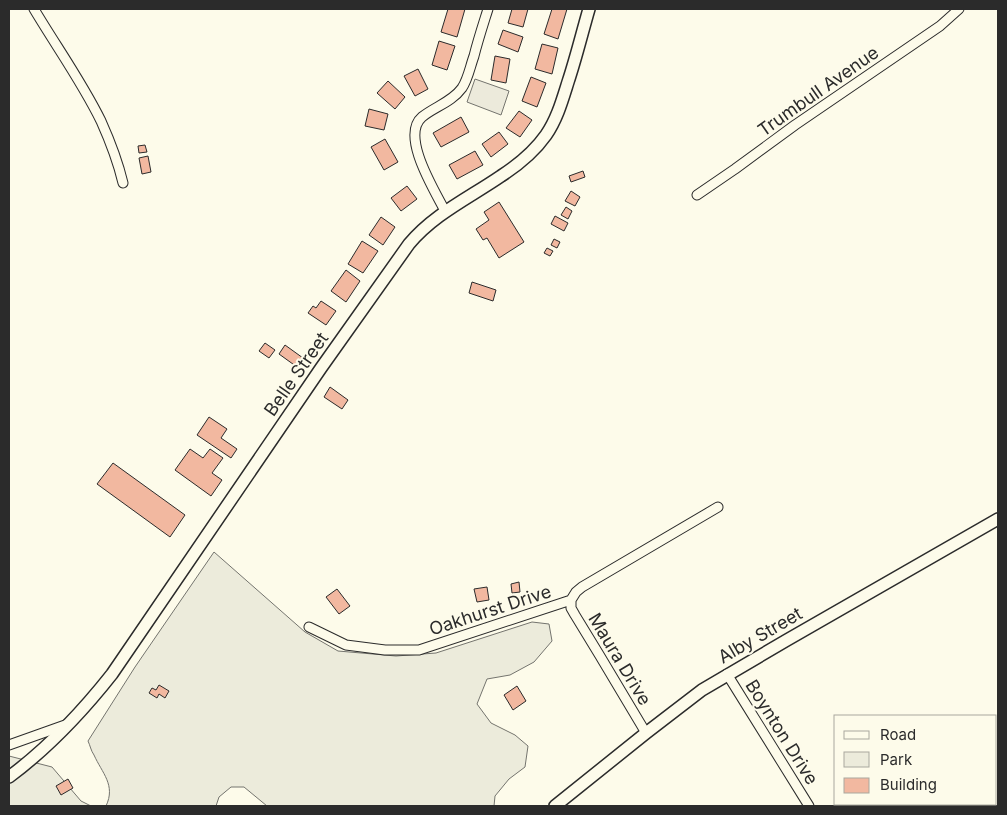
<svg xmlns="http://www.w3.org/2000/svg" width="1007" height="815" font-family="Inter,sans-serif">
<rect width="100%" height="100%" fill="#fdfbea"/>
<path fill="#ecebdb" stroke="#74746e" d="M214 552 305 632 338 651 396 656 436 653 532 622 549 624 552 641 534 662 510 675 487 679 477 704 491 723 515 735 528 746 525 767 509 779 495 796 494 806H267L244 787H231L219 797 216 806H106C116 785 102 773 94 755 91 751 90 745 88 741L135 667Z
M9 756 52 767 81 801 91 806H9Z"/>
<path fill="#eceadb" stroke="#74746e" d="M475 79 509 91 501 115 467 102Z"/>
<path fill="#f2b8a0" stroke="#2b2b2b" d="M448 9H465L457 37 441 32Z
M512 9H528L523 27 508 23Z
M552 9H567L558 39 544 34Z
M503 30 523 37 518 52 498 44Z
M439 41 455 46 447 70 432 65Z
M542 44 558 48 552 74 535 69Z
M495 56 510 59 506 83 491 80Z
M418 69 428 89 415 96 404 76Z
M531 77 546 83 537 107 522 101Z
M388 81 405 97 395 109 377 93Z
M369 109 388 114 384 130 365 126Z
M519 111 532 120 520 137 506 128Z
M461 117 469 132 441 147 433 133Z
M499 132 508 144 491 157 482 144Z
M385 139 398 162 384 170 371 147Z
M145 145 147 152 139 153 138 146Z
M475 151 483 165 457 179 449 165Z
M148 156 151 172 142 174 139 158Z
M583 171 585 177 571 182 569 176Z
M407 186 417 199 401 211 391 198Z
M571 191 580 197 575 206 565 201Z
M499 202 524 242 499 258 487 238 483 240 476 229 489 220 484 212Z
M566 207 572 211 568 219 561 215Z
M555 216 568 223 564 231 551 224Z
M381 217 395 227 383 245 369 235Z
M554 239 560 242 557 248 551 245Z
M362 241 378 251 363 273 348 264Z
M547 248 553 251 550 256 544 253Z
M346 270 360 281 346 302 331 291Z
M472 282 496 290 493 301 469 293Z
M321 301 336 311 326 325 308 313 313 306 316 308Z
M265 343 275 350 269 358 259 351Z
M285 345 303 358 297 367 279 354Z
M330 387 348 400 342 409 324 397Z
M209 417 227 429 221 438 237 449 231 458 197 435Z
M190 449 203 458 210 449 223 458 212 473 222 480 211 496 175 470Z
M113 463 185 515 170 537 97 484Z
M519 582 520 592 512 593 511 584Z
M487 587 489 600 477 602 474 589Z
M337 589 350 606 339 614 326 597Z
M159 685 169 691 165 698 159 694 157 698 149 693 152 688 156 690Z
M517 686 526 701 513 710 504 695Z
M68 779 73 788 61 795 56 786Z"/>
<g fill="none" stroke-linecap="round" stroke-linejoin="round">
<defs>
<path id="minor" d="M34 9C56 46 82 82 101 121 110 141 118 162 123 183
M697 195 735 169 795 125 940 26 959 9
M445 211C435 191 400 136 422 117 434 107 452 102 462 88 468 79 470 67 474 56 478 40 483 25 488 9
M571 600V608L575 615 600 656 646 733
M309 627 346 645 385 650H419L571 600 576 592 582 587 718 507
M727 674 809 806
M9 745 68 724"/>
<path id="tertiary" d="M9 777C48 748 82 712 112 674L321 368 409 244C434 214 469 198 501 176 518 165 534 152 546 135 557 119 562 101 568 82 576 58 582 33 589 9
M555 806 646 733 702 690 787 640 998 519"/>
</defs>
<use href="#minor" stroke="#2b2b2b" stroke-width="11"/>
<use href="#tertiary" stroke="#2b2b2b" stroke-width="14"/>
<use href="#minor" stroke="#fdfbea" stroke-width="9"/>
<use href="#tertiary" stroke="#fdfbea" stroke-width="11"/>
</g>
<g text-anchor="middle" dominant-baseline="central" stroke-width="4" stroke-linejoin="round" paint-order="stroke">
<g font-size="18" fill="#2b2b2b" stroke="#fdfbea">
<text transform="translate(818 91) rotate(-35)">Trumbull Avenue</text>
<text transform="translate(296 374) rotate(-55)">Belle Street</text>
<text transform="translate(490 610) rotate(-18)">Oakhurst Drive</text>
<text transform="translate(760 635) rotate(-30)">Alby Street</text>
<text transform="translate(620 659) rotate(59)">Maura Drive</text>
<text transform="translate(782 732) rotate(58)">Boynton Drive</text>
</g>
</g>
<rect width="1007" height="815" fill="none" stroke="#2b2b2b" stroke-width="20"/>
<rect x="834" y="715" width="162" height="90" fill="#fdfbea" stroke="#a9a89e"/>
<rect x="844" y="731" width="25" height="8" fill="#fdfbea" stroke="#a9a89e"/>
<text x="880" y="740" font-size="15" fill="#2b2b2b">Road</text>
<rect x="844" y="752" width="25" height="15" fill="#ecebdb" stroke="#a9a89e"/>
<text x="880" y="765" font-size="15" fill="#2b2b2b">Park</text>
<rect x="844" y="778" width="25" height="15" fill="#f2b8a0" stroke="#a9a89e"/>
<text x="880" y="790" font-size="15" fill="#2b2b2b">Building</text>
</svg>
